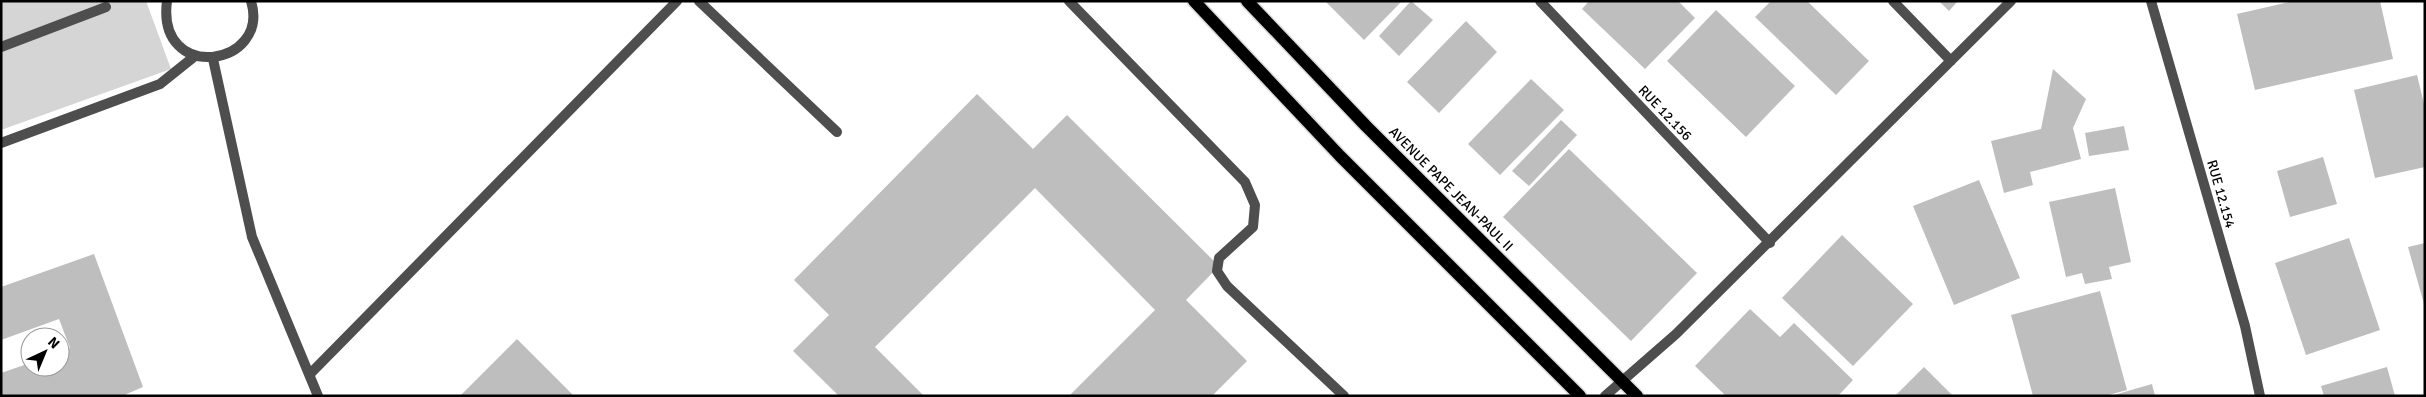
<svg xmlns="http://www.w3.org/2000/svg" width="2426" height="397" font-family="Signika,sans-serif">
<rect width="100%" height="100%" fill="#fff"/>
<path fill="#d5d5d5" d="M1 1H146L171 69 1 130Z"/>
<path fill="#bebebe" d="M1325 1H1402L1364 40Z
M1411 1 1433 20 1399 56 1379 36Z
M1589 1H1678L1695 18 1645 69 1582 9Z
M1771 1H1807L1869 61 1836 95 1755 17Z
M1939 1H1958L1949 11Z
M2294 1H2380L2393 59 2255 90 2237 14Z
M1716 10 1795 86 1746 137 1667 61Z
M1466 21 1497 52 1439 113 1407 82Z
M2053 69 2086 99 2073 128 2081 159 2030 172 2033 185 2004 193 1991 141 2041 129Z
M2417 75 2425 108V167L2375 178 2354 90Z
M1531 79 1564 110 1500 175 1468 144Z
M977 94 1033 149 1067 115 1219 266 1186 300 1247 361 1212 396H1069L1155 310 1035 188 875 347 924 396H839L793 351 829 315 794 280Z
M1561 120 1577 135 1529 186 1512 171Z
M2124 126 2129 150 2089 156 2085 133Z
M1569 149 1697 273 1631 341 1503 217Z
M2323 157 2337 204 2290 217 2277 171Z
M1979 180 2020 278 1954 305 1913 206Z
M2115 188 2131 262 2109 267 2112 279 2085 284 2082 273 2066 277 2049 202Z
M1842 235 1913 304 1853 366 1782 298Z
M2349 238 2380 330 2306 355 2275 263Z
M2425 243V304H2424L2408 247Z
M94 254 143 387 122 396H1V373L30 363V367H60V352L70 348 59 319 1 340V287Z
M2100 291 2127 390 2105 396H2033L2011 315Z
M1750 309 1780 337 1794 323 1853 380 1838 396H1726L1695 366Z
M517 339 574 396H460Z
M1924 367 1953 396H1895Z
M2387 367 2395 396H2324L2321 386Z
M2152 384 2155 396H2114V395Z"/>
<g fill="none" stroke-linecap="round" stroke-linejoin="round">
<defs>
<path id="primary" d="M1194 1 1340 156 1580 396
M1247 1 1366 126 1637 396"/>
</defs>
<use href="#primary" stroke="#dbdbdb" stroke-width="15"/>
<path stroke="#4e4e4e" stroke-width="10" d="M699 1 837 132
M1069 1 1245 182 1255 205 1253 227 1219 258 1217 271 1227 286 1344 396
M1 47 106 7
M310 374 677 1"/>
<path stroke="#4e4e4e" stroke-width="10" d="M167 1C156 84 271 67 251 1
M1540 1 1770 243
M1893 1 1951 61
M2151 1 2245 326 2260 396
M213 59 252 237 318 396
M1 143 160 84 195 56
M1605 396 1676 334 2011 1"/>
<use href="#primary" stroke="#000" stroke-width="12"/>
</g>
<g text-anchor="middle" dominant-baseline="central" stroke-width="4" stroke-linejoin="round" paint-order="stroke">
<g font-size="14" fill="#000" stroke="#fff">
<text transform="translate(1665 113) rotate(46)">RUE 12.156</text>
<text transform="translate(1451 189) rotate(45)">AVENUE PAPE JEAN-PAUL II</text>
<text transform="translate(2221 194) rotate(74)">RUE 12.154</text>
</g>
</g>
<rect width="2426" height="397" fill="none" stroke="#000000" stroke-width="5"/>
<g transform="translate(45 352) rotate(44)"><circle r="24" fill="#ffffff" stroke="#999999"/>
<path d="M0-4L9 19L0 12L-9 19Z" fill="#000000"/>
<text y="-8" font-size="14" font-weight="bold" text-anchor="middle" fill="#000000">N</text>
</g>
</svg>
